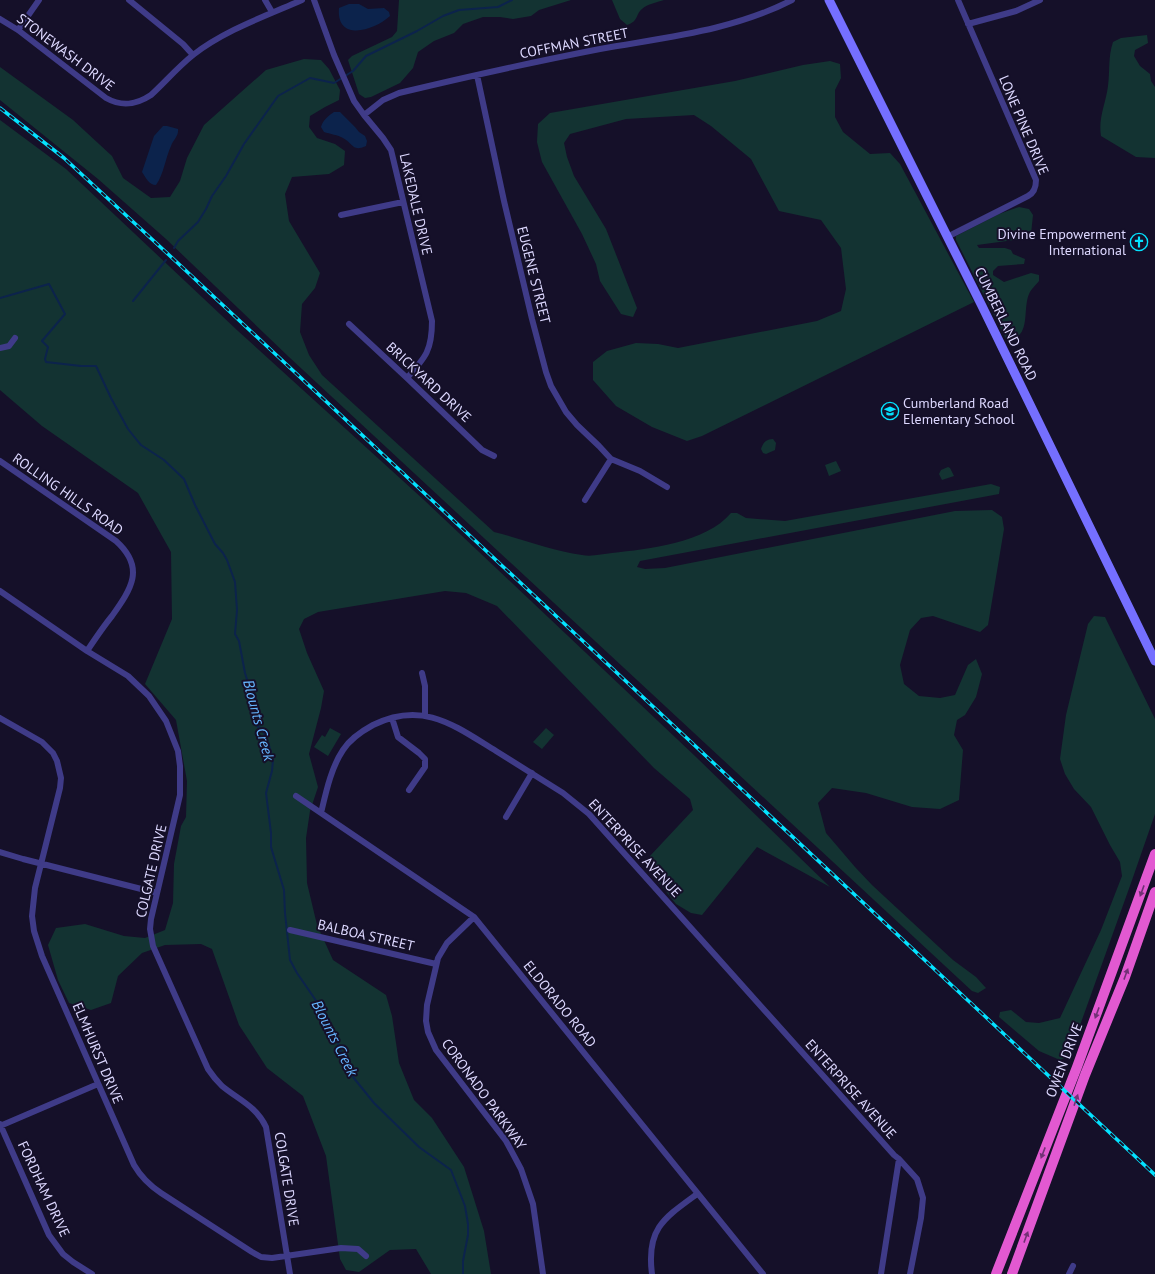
<svg xmlns="http://www.w3.org/2000/svg" width="1155" height="1274" font-family="'PT Sans',sans-serif">
<rect width="100%" height="100%" fill="#151029"/>
<path fill="#133332" d="M399 0H571L539 10 531 16 513 19 500 17H483L463 24 454 33 434 41 418 52 413 68 400 83 371 97 365 98 359 94 348 60 352 56 392 37 397 31Z
M612 0H664C658 2 647 4 642 9 635 15 639 21 627 25L620 19Z
M1147 35 1148 43 1135 50 1134 56 1140 66 1150 74 1151 81 1155 87V158L1136 157 1101 136C1098 118 1106 103 1108 86 1110 71 1108 57 1113 42L1121 38Z
M304 59 321 60 329 69 340 90 339 100 325 107 310 116 309 127 317 138 335 144 345 151 344 165 329 174 292 177 285 194 289 221 320 273 315 288 302 304 300 332 309 355 322 375 494 532C523 539 552 551 582 555 591 557 603 554 612 553 648 549 706 543 731 513H737L746 518 785 521 991 484 1000 487 999 494 640 561 637 567 645 569 665 568 955 511 992 510 1002 517 1004 529 988 625 980 632 933 616 921 618 910 630 900 665 904 684 919 696 940 698 955 695 968 665 976 659 982 674 976 697 965 715 957 720 954 735 963 750 959 800 940 809 912 807 866 793 832 788 818 803 826 833 855 867 872 885 953 960 976 977 986 988 978 993 972 991 289 357 166 239 98 179 0 100V67L73 120 112 156 123 178 151 198 170 197 180 181 187 158 204 125 266 70Z
M830 61 840 64 841 78 835 90V117L843 132 870 154 890 153 900 164 974 302 702 436 687 441 652 427 616 406 593 380V362L607 351 636 343 658 344 678 348 817 321 841 311 846 289 841 248 821 220 779 211 751 159 711 126 694 115 626 119 570 134 564 143 567 157 574 176 606 229 637 308 633 317 621 314 600 281 596 264 582 234 542 162 537 142 538 124 550 113 735 81 803 65Z
M0 120 66 169 238 331 424 500 696 757 830 887 757 847 702 915 691 913 676 904 655 878 651 867 650 856 693 810 690 799 654 768 497 606 466 593 445 591 318 612 304 619 299 629 307 653 324 691 321 708 309 754 318 787 310 811 306 838 307 883 317 925 333 960 386 995 392 1016 399 1063 414 1100 432 1118 464 1167 484 1231 491 1274H431L416 1249 390 1250 359 1272 346 1270 340 1259 326 1156 303 1096 267 1068 239 1025 212 949 201 944 165 945 142 953 118 976 111 1003 91 1010 69 1003 58 980 48 945 56 928 85 924 124 936 145 938 165 930 173 903 174 864 181 826 186 817 187 781 176 720 145 684 172 619 171 552 138 493 42 426 0 390Z
M1019 207 1029 209 1033 215 1031 234 1022 239 977 245 979 248H1005L1011 250 1013 254 1025 259 1024 264 998 266 993 271V275L1004 282 1031 273 1039 275V281C1036 285 1031 289 1029 294 1022 310 1032 340 1006 339L956 240V236L999 214Z
M773 439 776 443 775 450 766 454 763 453 761 449C763 443 766 439 773 439Z
M836 461 841 471 829 476 825 465Z
M948 467 950 468 954 476 942 480 939 474 941 470Z
M1094 616 1105 617 1155 719V814L1131 883 1069 1056 1060 1060 1039 1051 999 1017 1000 1012 1011 1010 1026 1022 1039 1023 1060 1018 1101 930 1122 876 1120 862 1110 845 1091 807 1074 789 1065 774 1060 759 1066 715 1088 624Z
M330 728 341 734 328 756 314 747 322 735 325 737Z
M546 728 554 735 542 749 533 742Z"/>
<path fill="#0c234c" d="M349 4H359L368 9 384 8 389 12 390 16C374 31 336 42 339 8Z
M334 112H340L355 127 359 132 365 136 367 141 366 146C352 152 354 144 343 138 338 135 330 134 324 132L321 127C323 120 328 116 334 112Z
M163 126H167L178 129C179 136 173 140 171 146 165 159 164 174 156 185 149 185 146 178 142 172L154 136Z"/>
<g fill="none" stroke-linecap="round" stroke-linejoin="round">
<path stroke="#0c234c" stroke-width="2" d="M174 248 178 241 198 222 206 209 212 196 226 176 244 144 278 96 310 78 334 83 353 71 366 56 417 31 443 16 459 10 498 7 512 0
M0 298 49 284 65 314 42 341 48 347 45 359 46 362 81 366H96L111 398 128 429 136 439 141 445 164 460 184 479 195 505 215 544 223 553 227 560 235 582 237 610 235 634 239 641 245 673 258 715V727L262 729 268 742 273 760 272 771 266 793 271 833V847L284 890 285 913 290 960 297 973 328 1018 349 1072 374 1103 419 1147 451 1170 465 1206 468 1224V1235L463 1261V1274
M133 301 166 260"/>
<path stroke="#3f3b88" stroke-width="6" d="M129 0 183 44 193 55
M265 0 272 12
M314 0 334 55 354 101 364 115 383 138 391 150 432 321C432 350 426 357 407 378
M0 19 18 30 106 98C122 107 136 105 151 95 165 82 178 67 193 55 225 30 266 16 302 0
M968 24 1016 11 1040 0
M18 30 39 0
M477 75 504 201 532 319 546 372 551 386 566 412 577 425 599 446 611 459 640 471 667 487
M364 115 383 100 399 93C466 77 533 62 600 49 666 37 732 31 792 0
M341 215 403 202
M947 237 1028 196C1034 193 1036 188 1036 180L958 0
M349 324 407 378 482 450 494 456
M0 348 9 346 15 338
M0 461 116 541C146 568 131 589 112 616 103 627 95 639 87 651
M585 500 611 459
M0 591 87 651 128 676 149 696 166 721 178 751 180 766V795L151 919 150 929 153 946 208 1069C212 1075 217 1081 222 1086 239 1100 256 1106 266 1127L290 1274
M422 673 425 686V716
M0 718 42 742 53 753 57 761 61 778 60 788 35 888 32 916 34 931 42 956 134 1165C141 1177 149 1185 161 1193L252 1252 261 1257 272 1258 341 1248 358 1249 366 1256
M392 718 398 737 419 753 425 759V767L409 790
M296 796 474 917 763 1274
M321 813C326 792 331 768 343 750 350 739 362 731 373 725 423 700 455 726 496 751 518 765 541 779 563 793L589 814 894 1155 899 1159 881 1274
M506 817 532 773
M0 852 23 859 157 893
M474 917 447 943 438 958 427 1005 426 1021 428 1032 436 1050 506 1141 521 1169 533 1204 543 1274
M290 930 436 964
M0 1124 49 1235 63 1254 73 1262 92 1274
M0 1126 98 1084
M899 1159 917 1179 923 1198 921 1218 910 1274
M652 1274C646 1229 664 1218 697 1194
M1069 1274 1073 1266"/>
<path stroke="#756fff" stroke-width="9" d="M829 0 982 306 1155 661"/>
<path stroke="#e259d1" stroke-width="10" d="M996 1274 1077 1067 1155 854
M1012 1274 1085 1075 1125 977 1155 892"/>
<defs>
<path id="rail" d="M0 108 64 158 182 267 1155 1175"/>
</defs>
<use href="#rail" stroke="#04e2ff" stroke-width="3.5"/>
<use href="#rail" stroke="#151029" stroke-width="2" stroke-dasharray="6" stroke-linecap="butt"/>
</g>
<defs><path id="oneway-solid" d="M-6-.8H1V-3.2L6.5 0L1 3.2V.8H-6Z"/></defs>
<g fill="#713175">
<use href="#oneway-solid" transform="translate(1142 891) rotate(110)"/>
<use href="#oneway-solid" transform="translate(1126 974) rotate(-70)"/>
<use href="#oneway-solid" transform="translate(1097 1013) rotate(110)"/>
<use href="#oneway-solid" transform="translate(1076 1100) rotate(-71)"/>
<use href="#oneway-solid" transform="translate(1043 1153) rotate(111)"/>
<use href="#oneway-solid" transform="translate(1026 1237) rotate(-70)"/>
</g>
<defs>
<symbol id="church-ring" viewBox="-11 -11 22 22"><circle r="9.5" fill="#151029" stroke="#04e2ff" stroke-width="1.5"/><path d="M-1.2-6h2.4v3.5h3.3v2.4h-3.3V6h-2.4V-.1h-3.3v-2.4h3.3Z" fill="#04e2ff"/></symbol>
<symbol id="school-ring" viewBox="-11 -11 22 22"><circle r="9.5" fill="#151029" stroke="#04e2ff" stroke-width="1.5"/><path d="M0-5L7-2L0 1L-7-2ZM-4 1L0 2.5L4 1V4Q0 6-4 4Z" fill="#04e2ff"/></symbol>
</defs>
<g fill-rule="evenodd">
<use href="#church-ring" x="1129" y="232" width="20" height="20"/>
<use href="#school-ring" x="880" y="401" width="20" height="20"/>
</g>
<g text-anchor="middle" dominant-baseline="central" stroke-width="4" stroke-linejoin="round" paint-order="stroke">
<g font-size="14" fill="#ddd8ff" stroke="#151029">
<text transform="translate(574 43) rotate(-11)">COFFMAN STREET</text>
<text transform="translate(66 52) rotate(37)">STONEWASH DRIVE</text>
<text transform="translate(1024 125) rotate(67)">LONE PINE DRIVE</text>
<text transform="translate(416 204) rotate(77)">LAKEDALE DRIVE</text>
<text transform="translate(534 275) rotate(76)">EUGENE STREET</text>
<text transform="translate(1006 324) rotate(64)">CUMBERLAND ROAD</text>
<text transform="translate(429 382) rotate(43)">BRICKYARD DRIVE</text>
<text transform="translate(68 494) rotate(35)">ROLLING HILLS ROAD</text>
<text transform="translate(635 848) rotate(47)">ENTERPRISE AVENUE</text>
<text transform="translate(151 871) rotate(-77)">COLGATE DRIVE</text>
<text transform="translate(366 935) rotate(13)">BALBOA STREET</text>
<text transform="translate(560 1004) rotate(51)">ELDORADO ROAD</text>
<text transform="translate(98 1053) rotate(67)">ELMHURST DRIVE</text>
<text transform="translate(1064 1060) rotate(-69)">OWEN DRIVE</text>
<text transform="translate(851 1089) rotate(48)">ENTERPRISE AVENUE</text>
<text transform="translate(484 1094) rotate(54)">CORONADO PARKWAY</text>
<text transform="translate(287 1179) rotate(81)">COLGATE DRIVE</text>
<text transform="translate(44 1189) rotate(65)">FORDHAM DRIVE</text>
</g>
<g font-size="14" fill="#ddd8ff" stroke="#151029" text-anchor="end">
<text x="1126" y="234">Divine Empowerment<tspan x="1126" dy="16">International</tspan></text>
<text x="903" y="403" text-anchor="start">Cumberland Road<tspan x="903" dy="16">Elementary School</tspan></text>
</g>
<g font-size="15" font-style="italic" fill="#66b6ff" stroke="#151029">
<text transform="translate(259 720) rotate(75)">Blounts Creek</text>
<text transform="translate(335 1038) rotate(63)">Blounts Creek</text>
</g>
</g>
</svg>
